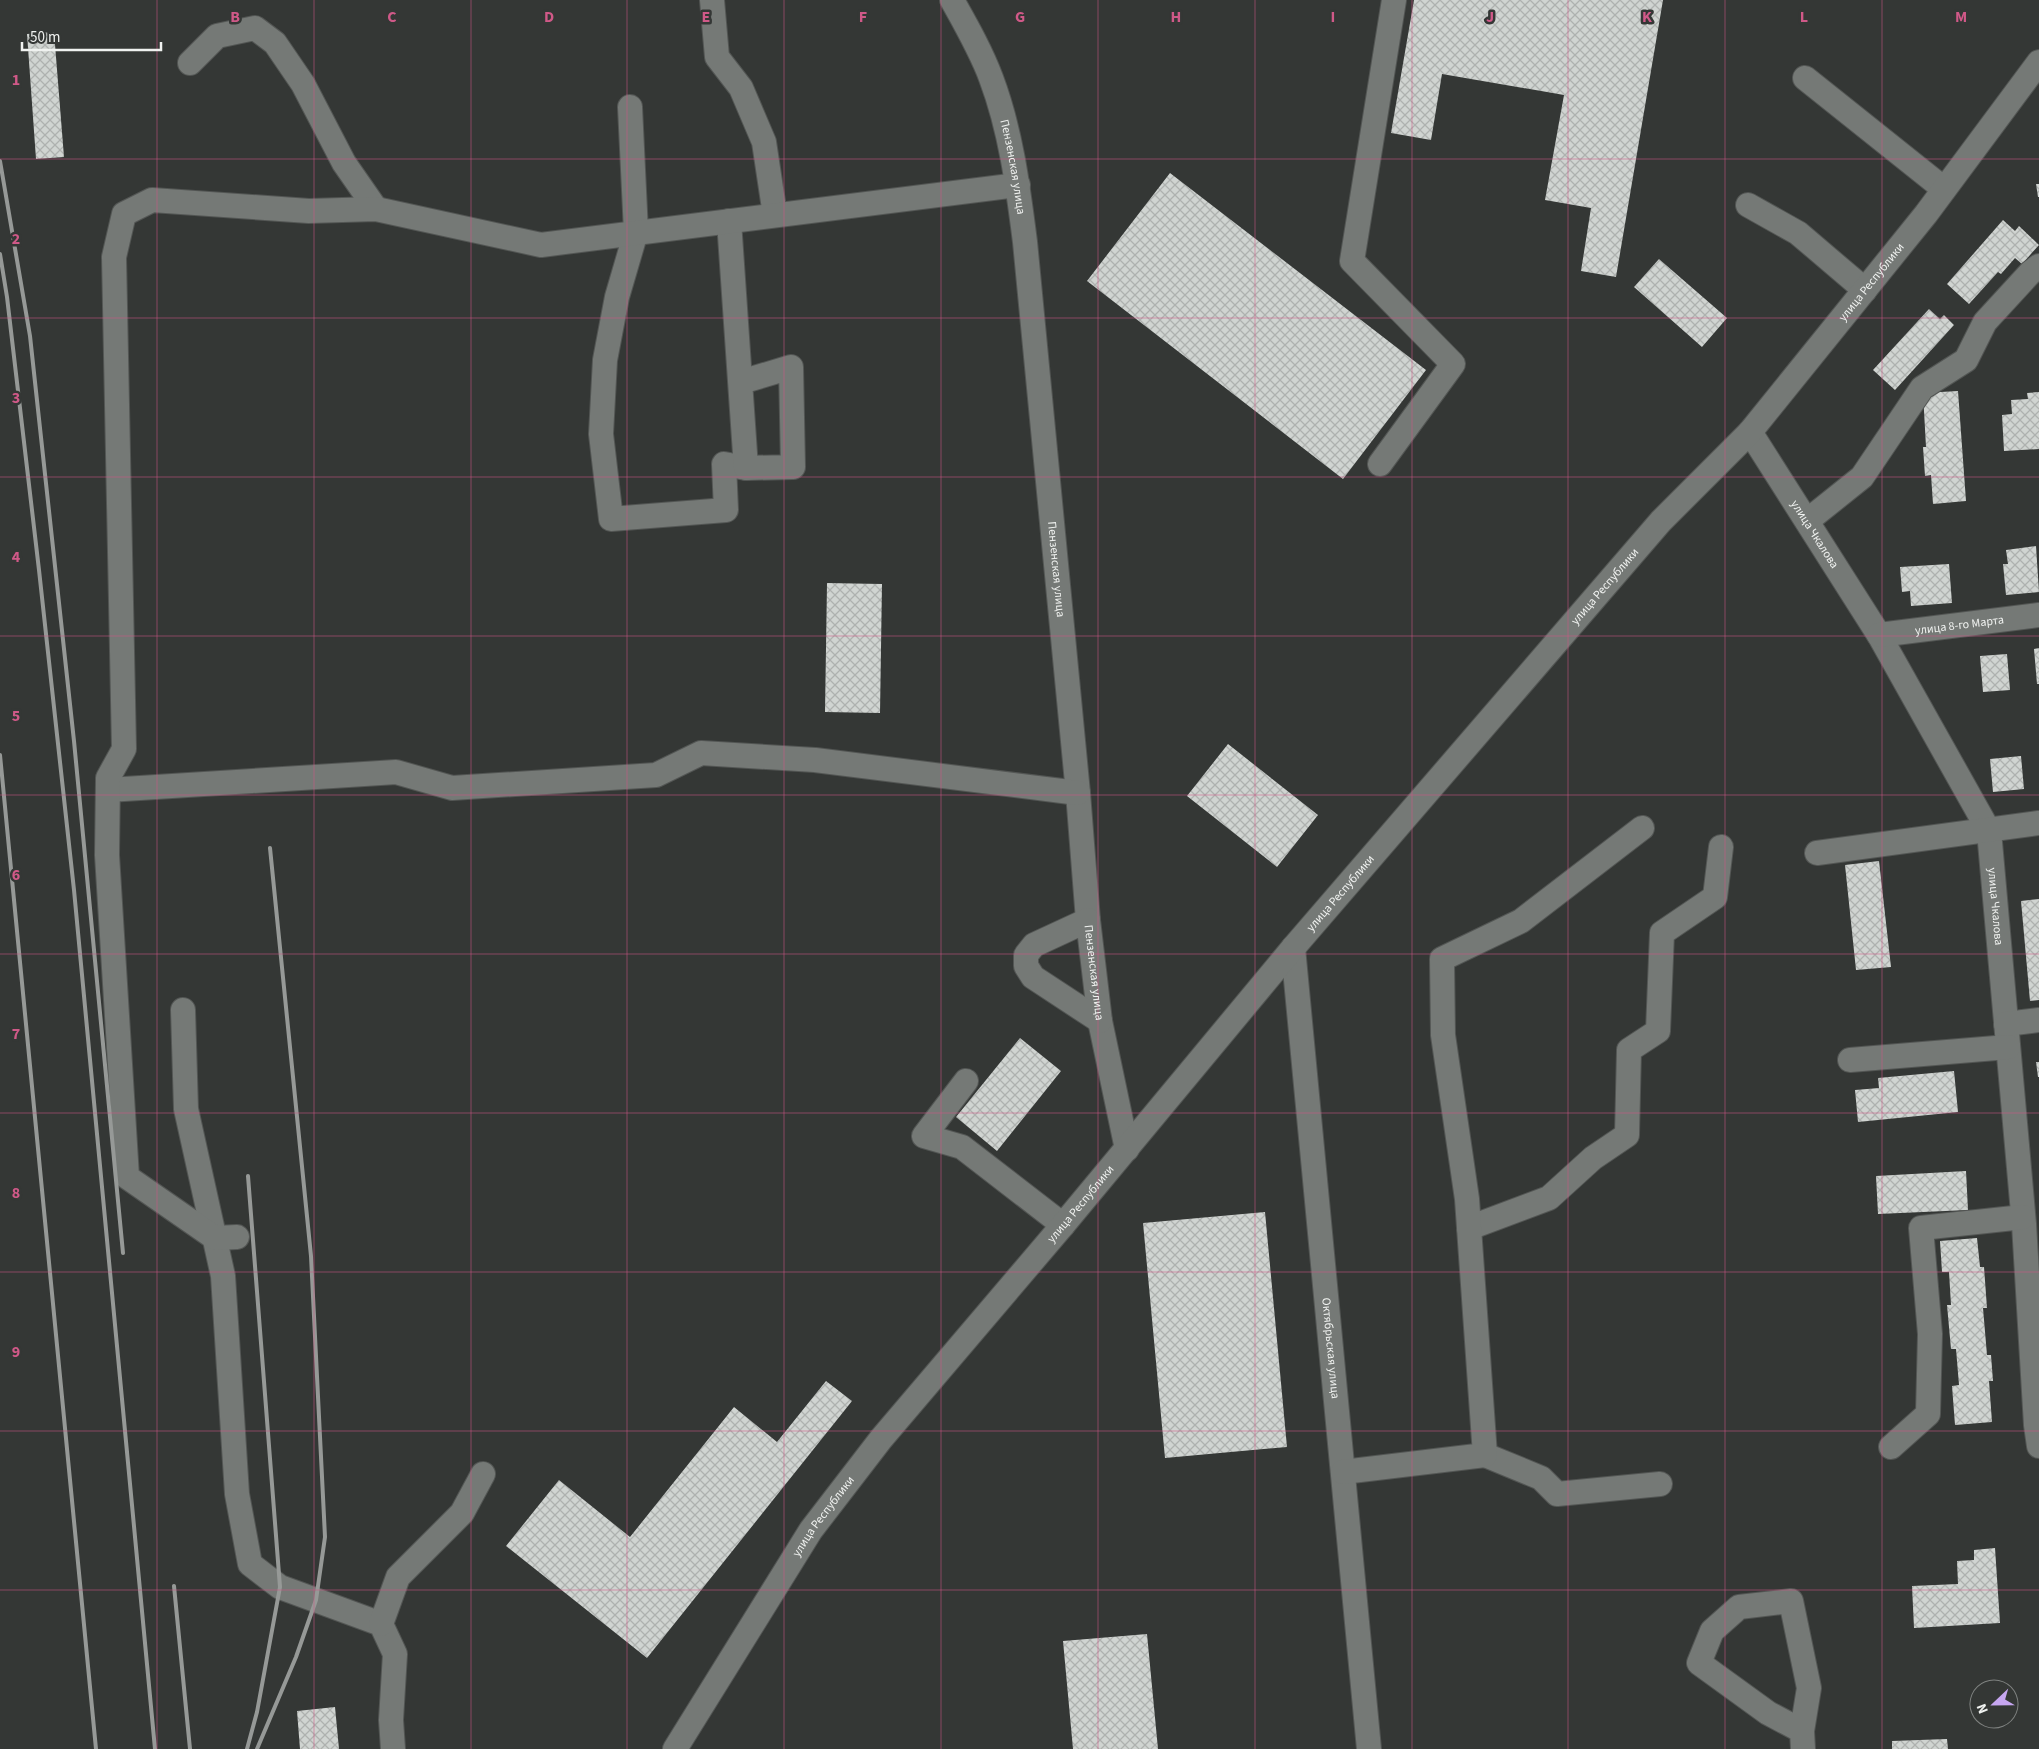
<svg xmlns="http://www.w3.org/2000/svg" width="2039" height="1749" font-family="'Source Sans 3',sans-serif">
<defs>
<pattern id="building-cross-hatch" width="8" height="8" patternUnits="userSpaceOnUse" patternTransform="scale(1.25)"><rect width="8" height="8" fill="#d0d4d1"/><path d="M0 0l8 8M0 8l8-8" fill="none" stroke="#aeb1af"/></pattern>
</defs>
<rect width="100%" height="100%" fill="#343735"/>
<path fill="url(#building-cross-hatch)" d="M1414 0H1663L1616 277 1581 271 1591 208 1545 200 1564 95 1442 74 1431 140 1391 133Z
M54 32 64 157 36 159 27 34Z
M1170 173 1426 370 1343 479 1087 281Z
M2036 184H2039V197H2038Z
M2003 220 2015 231 2019 226 2039 245 2022 264 2015 258 2001 274 1998 272 1969 304 1947 284Z
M1659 259 1727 318 1702 347 1634 287Z
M1929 309 1940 319 1944 315 1954 325 1895 390 1873 370Z
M1958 391 1966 501 1933 504 1931 475 1925 476 1923 447H1926L1923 393Z
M2039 392V449L2004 451 2002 415 2012 414 2011 400 2028 399 2027 393Z
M2036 546 2039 592 2006 595 2003 564H2008L2006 550Z
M1949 564 1952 603 1911 606 1910 591 1902 592 1900 567Z
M827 583 882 584 880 713 825 712Z
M2039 648V684H2037L2034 649Z
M2007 654 2010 690 1983 692 1980 656Z
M1228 744 1318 815 1277 867 1187 796Z
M2021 756 2024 789 1993 792 1990 759Z
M1879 861 1891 967 1856 970 1845 865Z
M2039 899V1000L2030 1001 2021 901Z
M1020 1038 1061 1071 997 1151 956 1117Z
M2036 1062H2039V1077H2038Z
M1954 1071 1958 1112 1858 1122 1855 1090 1879 1088 1878 1078Z
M1966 1171 1968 1210 1878 1214 1876 1176Z
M1265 1212 1287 1447 1165 1458 1143 1223Z
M1977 1238 1980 1267H1984L1987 1308H1983L1987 1355H1991L1993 1381H1989L1992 1422 1955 1425 1952 1386 1959 1385 1956 1349H1951L1947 1305H1951L1949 1272H1942L1940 1241Z
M826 1381 852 1401 647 1658 506 1546 559 1480 630 1537 734 1407 777 1442Z
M1995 1548 2000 1623 1914 1628 1912 1586 1958 1584 1957 1561 1974 1560V1550Z
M1147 1634 1158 1749H1073L1063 1641Z
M335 1707 339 1749H300L297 1711Z
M1947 1739 1948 1749H1892V1741Z"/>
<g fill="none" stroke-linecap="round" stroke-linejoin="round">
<defs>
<g id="minor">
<path d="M712 0 717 57 741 88 764 142 775 215"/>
<path id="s1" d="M952 0C966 25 981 51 991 78 1011 131 1018 187 1025 242L1078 793 1088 920 1100 1021 1127 1149"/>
<path d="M190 63 217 36 255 28 275 43 303 84 344 163 376 209"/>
<path d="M1805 78 1944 189"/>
<path d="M630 107 636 232 617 297 605 360 601 434 611 519 726 510 724 464 746 468"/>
<path d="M1748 205 1798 233 1865 290"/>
<path d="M729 221 746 468 793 467 791 367 741 382"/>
<path id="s2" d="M1750 432 1879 635 1989 831 2024 1224 2036 1425 2039 1446"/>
<path d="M1380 464 1453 364 1352 261 1394 0"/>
<path d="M1807 521 1862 477 1922 388 1966 360 1985 322 2030 273 2039 266"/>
<path id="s3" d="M1879 635 2039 615"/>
<path d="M108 790 396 772 452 788 656 775 701 753 815 760 1078 793"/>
<path d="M1817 853 2039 823"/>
<path d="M1088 920 1034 945 1026 955V966L1033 977 1100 1021"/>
<path id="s4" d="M1293 948 1369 1749"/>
<path d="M183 1010 186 1109 223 1276 237 1494 250 1564 280 1587 381 1624 395 1654 391 1720 393 1749"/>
<path d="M2006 1024 2039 1020"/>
<path d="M1850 1060 2008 1047"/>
<path d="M966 1081 924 1136 962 1147 1063 1225"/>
<path d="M1469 1228 1549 1198 1593 1158 1627 1135 1629 1050 1658 1031 1662 933 1715 897 1721 847"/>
<path d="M237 1237 215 1238 127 1177 107 855 108 778 124 749 114 257 124 214 152 200 309 211 376 209 541 245 1018 185"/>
<path d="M1891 1447 1928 1414 1930 1334 1921 1228 2023 1217"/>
<path d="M1485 1455 1541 1478 1557 1494 1660 1484"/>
<path d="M1343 1472 1485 1455 1467 1199 1443 1035 1442 959 1521 921 1642 828"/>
<path d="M381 1624 398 1577 462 1513 483 1474"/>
<path d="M1802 1731 1768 1713 1699 1663 1712 1631 1739 1607 1791 1601 1809 1688 1802 1731 1803 1749"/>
<path id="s5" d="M675 1749 811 1530 881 1439 1063 1225 1293 948 1661 521 1750 432 1926 214 2039 62"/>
</g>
</defs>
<use href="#minor" stroke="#535654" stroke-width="26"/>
<use href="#minor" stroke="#757976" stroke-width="24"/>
<path stroke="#969997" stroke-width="4" d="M0 161 30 336 74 741 123 1253
M0 254 7 297 39 570 74 890 155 1749
M0 755 96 1749
M174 1586 190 1749
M247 1749 257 1712 280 1587 248 1176
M257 1749 296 1657 316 1600 325 1537 311 1256 270 848"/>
</g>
<path fill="none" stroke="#d05988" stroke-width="1" stroke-opacity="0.55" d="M157 0V1749M314 0V1749M471 0V1749M627 0V1749M784 0V1749M941 0V1749M1098 0V1749M1255 0V1749M1412 0V1749M1568 0V1749M1725 0V1749M1882 0V1749M0 159H2039M0 318H2039M0 477H2039M0 636H2039M0 795H2039M0 954H2039M0 1113H2039M0 1272H2039M0 1431H2039M0 1590H2039"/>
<g text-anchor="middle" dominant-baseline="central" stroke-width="5" stroke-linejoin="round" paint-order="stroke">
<g font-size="12" fill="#f0f2f0" stroke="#343735">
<text stroke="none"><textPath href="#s1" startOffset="179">Пензенская улица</textPath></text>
<text stroke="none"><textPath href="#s5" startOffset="1896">улица Республики</textPath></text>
<text stroke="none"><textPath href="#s2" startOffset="121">улица Чкалова</textPath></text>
<text stroke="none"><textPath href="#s1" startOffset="584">Пензенская улица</textPath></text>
<text stroke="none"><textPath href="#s5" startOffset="1491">улица Республики</textPath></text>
<text stroke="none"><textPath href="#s3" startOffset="81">улица 8-го Марта</textPath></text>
<text stroke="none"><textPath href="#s5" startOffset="1086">улица Республики</textPath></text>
<text stroke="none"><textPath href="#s2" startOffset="541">улица Чкалова</textPath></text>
<text stroke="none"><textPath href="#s1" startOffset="989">Пензенская улица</textPath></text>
<text stroke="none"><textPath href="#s5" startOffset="681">улица Республики</textPath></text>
<text stroke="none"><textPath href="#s4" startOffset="402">Октябрьская улица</textPath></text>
<text stroke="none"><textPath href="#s5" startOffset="276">улица Республики</textPath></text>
</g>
</g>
<g font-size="16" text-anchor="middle" font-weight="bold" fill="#d05988" stroke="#343735" stroke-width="5" stroke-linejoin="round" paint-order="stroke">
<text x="235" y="22">B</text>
<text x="392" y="22">C</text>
<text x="549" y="22">D</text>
<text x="706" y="22">E</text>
<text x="863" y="22">F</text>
<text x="1020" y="22">G</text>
<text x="1176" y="22">H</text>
<text x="1333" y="22">I</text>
<text x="1490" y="22">J</text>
<text x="1647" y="22">K</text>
<text x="1804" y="22">L</text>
<text x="1961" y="22">M</text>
<text x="16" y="85">1</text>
<text x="16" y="244">2</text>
<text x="16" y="403">3</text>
<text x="16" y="562">4</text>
<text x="16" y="721">5</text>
<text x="16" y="880">6</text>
<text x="16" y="1039">7</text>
<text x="16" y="1198">8</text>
<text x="16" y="1357">9</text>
</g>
<g transform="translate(1994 1704) rotate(248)"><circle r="24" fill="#343735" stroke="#7f8280"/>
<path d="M0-4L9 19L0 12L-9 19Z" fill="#c6a6f0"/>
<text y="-8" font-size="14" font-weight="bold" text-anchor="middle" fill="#f0f2f0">N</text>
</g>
<path d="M22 42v8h139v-8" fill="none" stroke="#f0f2f0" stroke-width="2.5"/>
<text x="30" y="42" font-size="15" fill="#f0f2f0" stroke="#343735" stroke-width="4" paint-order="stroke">50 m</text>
</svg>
